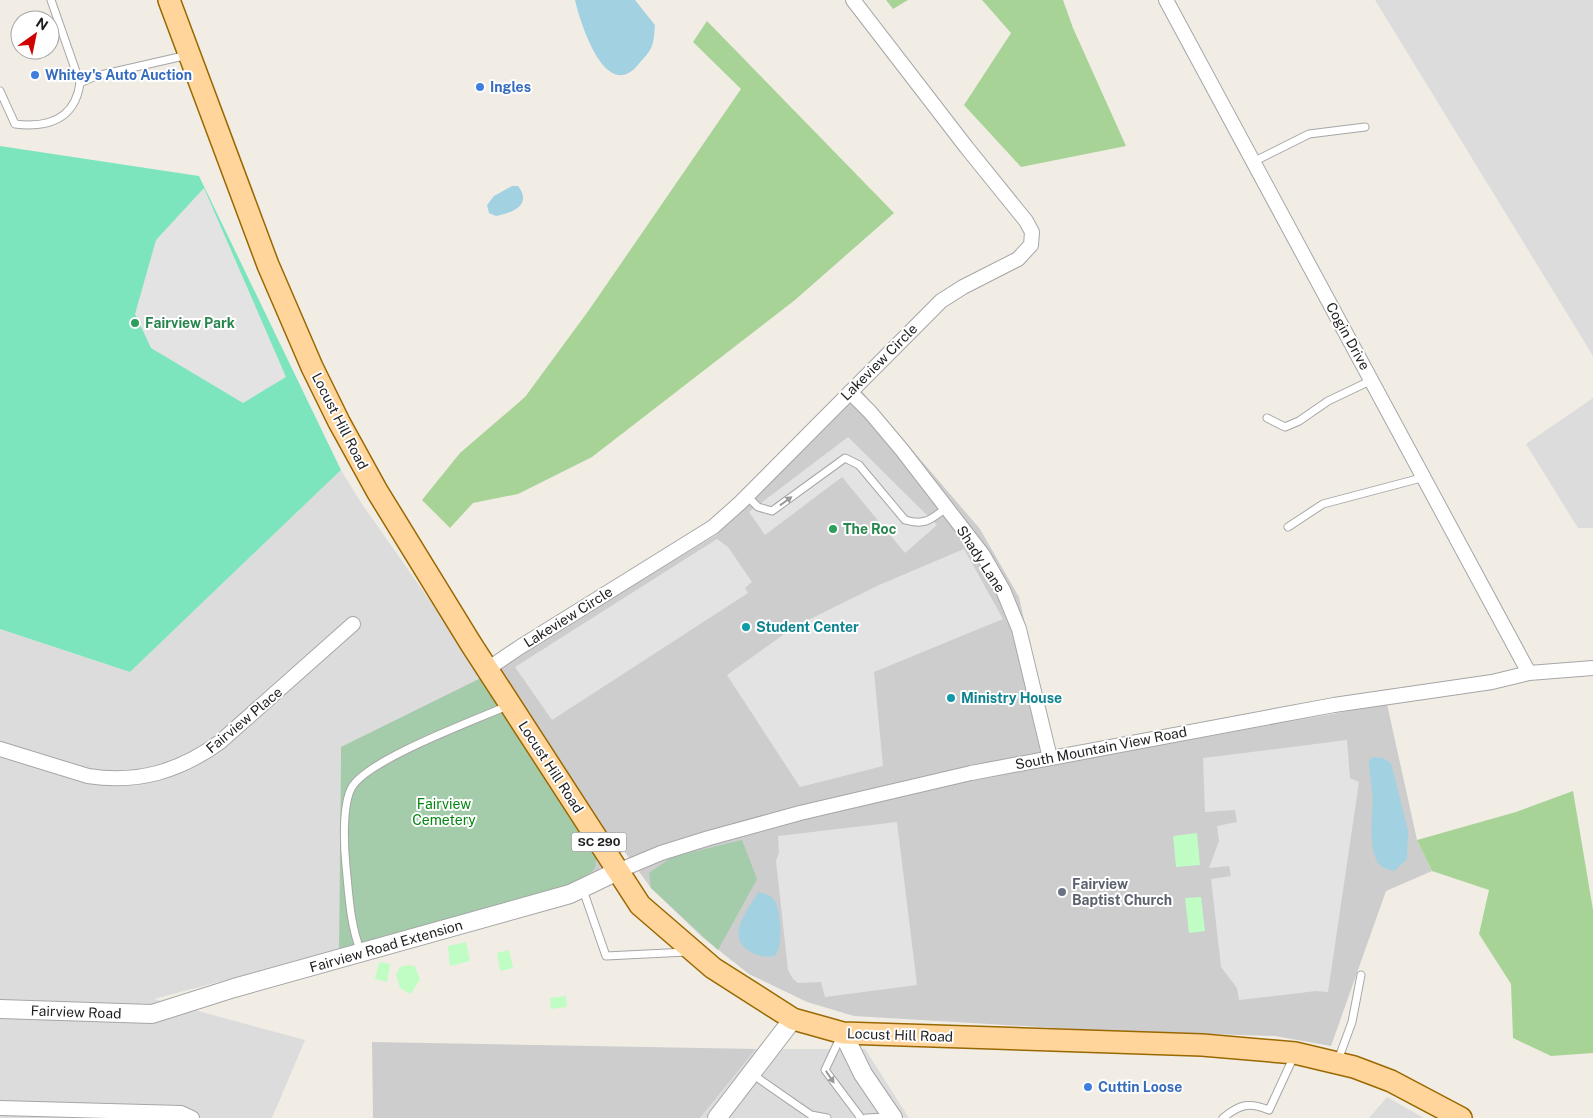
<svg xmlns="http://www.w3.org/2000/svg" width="1593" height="1118" font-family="'Public Sans',sans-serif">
<rect width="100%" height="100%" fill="#f1ede5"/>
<path fill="#dddcdc" d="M1375 0H1593V356Z
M1593 398V528H1578L1526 444Z
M341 470 360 501 463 648 481 678 341 747 339 950 154 999 305 1040 272 1118H0V629L130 672Z
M756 1049H865L909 1118H700Z
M1387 1097 1424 1118H1369Z"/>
<path fill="#cdcdcd" d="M860 389 980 529 1019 597 1056 764 1387 704 1417 840 1432 871 1386 891 1331 1046 1275 1036 1090 1030 854 1016 807 1002 749 974 702 937 651 888 624 851 582 881 341 747 481 678 716 535Z
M372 1042 756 1049 700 1118H373Z"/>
<path fill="#a8d396" d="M886 0H908L893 9Z
M982 0H1063L1073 28 1126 146 1021 167 964 105 1011 33Z
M707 21 894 213 795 300 592 457 518 494 473 503 450 528 422 500 460 453 525 397 589 310 741 89 693 42Z
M1573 791 1593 910V1053L1551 1056 1513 1038 1511 984 1479 934 1489 890 1432 871 1417 840 1516 812Z"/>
<path fill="#a4cbaa" d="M481 678 597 852 595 868 582 881 339 950 341 747Z
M742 840 757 879 718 950 651 888 649 873 672 857Z"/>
<path fill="#bffdc4" d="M1197 833 1200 865 1176 867 1173 836Z
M1201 897 1205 931 1189 933 1185 898Z
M466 942 470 961 450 966 448 946Z
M509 950 513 968 500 971 497 953Z
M379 962 390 964 387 982 375 979Z
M408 965 415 966 420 979 411 994 400 988 396 974 400 967Z
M566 996 567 1007 551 1009 550 998Z"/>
<path fill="#7de5be" d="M0 146 199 176 341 470 130 672 0 629Z"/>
<path fill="#e3e3e3" d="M204 188 286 377 243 403 151 348 135 314 156 240Z
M848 437 937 525 905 553 842 477 765 535 749 512Z
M717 539 728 547 752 582 745 588 748 593 552 720 515 667Z
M964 549 1003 619 874 672 883 766 800 787 727 675 794 627 879 585Z
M1347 740 1350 778 1359 782 1328 992 1316 991 1239 1000 1237 988 1221 967 1211 879 1231 876 1229 866 1209 868 1219 841 1217 826 1237 822 1235 810 1205 812 1203 758Z
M897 822 917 985 825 997 821 982 798 983 793 979 788 970 776 861 779 853 778 836Z"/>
<path fill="#a2d2e1" d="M575 0H635L655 25C653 49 653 48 637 66 605 102 580 22 575 0Z
M512 186H518C533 205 512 213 496 216L489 213 487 205 494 196Z
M1374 757 1383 758 1391 763 1408 831 1407 859 1394 871C1387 869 1381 868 1377 861 1367 842 1374 812 1372 791 1371 781 1369 771 1369 760Z
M758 892C765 894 771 895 775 901 781 910 783 948 775 956 766 958 757 956 749 951 725 935 748 911 758 892Z"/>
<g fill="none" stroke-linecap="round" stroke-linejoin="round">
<defs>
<path id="service" d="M51 0 80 83 96 76 188 55
M0 91 15 124C47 128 75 120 80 83
M1253 162 1309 134 1365 127
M1267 418 1285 427 1299 421 1328 401 1372 380
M747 496 758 507 772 511 845 458 859 465 905 520C926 526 931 519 946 508
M1288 527 1323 504 1425 477
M583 890 606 956 687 952
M361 952C350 925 349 896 346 866 344 846 342 804 352 787 369 759 473 721 507 706
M841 1036 825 1070 861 1118
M1338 1060 1352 1022 1361 975
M752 1074 811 1115 827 1118
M866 1118 891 1117
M1223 1118C1240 1104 1249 1102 1269 1110L1294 1056"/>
<path id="minor" d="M1166 0 1529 673
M850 392 870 412 902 450 983 555 1003 590 1019 629 1050 758
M489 668 520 647 713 527 740 503 941 301 963 287 1018 259 1031 245 1032 232 1026 221 967 148 853 0
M0 749 88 776C138 784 180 771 220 742L353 624
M618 871 661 853 709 838 800 813 971 773 1334 705 1492 682 1529 673 1593 668
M0 1108 181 1113 192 1118"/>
<path id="tertiary" d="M0 1009 152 1014 234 988 570 894 618 871
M843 1033 863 1074 893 1118
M717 1118 793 1019"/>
<path id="primary" d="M169 0 268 265 312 367 339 422 377 491 471 644 618 871 640 905 713 968 793 1019 843 1033 1202 1045 1295 1053 1354 1067 1391 1081 1461 1118"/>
</defs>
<use href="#service" stroke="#a6a6a6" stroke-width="9"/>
<use href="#minor" stroke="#a6a6a6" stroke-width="16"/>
<use href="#tertiary" stroke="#a6a6a6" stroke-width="20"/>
<use href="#primary" stroke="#9a6800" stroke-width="24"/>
<use href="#service" stroke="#fff" stroke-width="7"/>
<use href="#minor" stroke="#fff" stroke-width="14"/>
<use href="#tertiary" stroke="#fff" stroke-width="18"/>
<use href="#primary" stroke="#ffd59b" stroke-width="21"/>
</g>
<defs><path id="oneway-solid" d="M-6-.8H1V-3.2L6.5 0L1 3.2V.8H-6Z" transform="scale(1.25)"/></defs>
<g fill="#9a9a9a">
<use href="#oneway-solid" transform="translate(786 501) rotate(-36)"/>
<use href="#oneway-solid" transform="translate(830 1077) rotate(56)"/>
</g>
<g fill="#3f7fe0" stroke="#fff" stroke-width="2">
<circle cx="35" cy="75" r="5"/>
<circle cx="480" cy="87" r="5"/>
<circle cx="1088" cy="1087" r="5"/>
</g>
<g fill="#2e9e5b" stroke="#fff" stroke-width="2">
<circle cx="135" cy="323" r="5"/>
<circle cx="833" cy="529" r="5"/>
</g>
<g fill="#0f9aa8" stroke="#fff" stroke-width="2">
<circle cx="746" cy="627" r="5"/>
<circle cx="951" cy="698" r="5"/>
</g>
<circle fill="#6b7280" stroke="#fff" stroke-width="2" cx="1062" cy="892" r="5"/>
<g text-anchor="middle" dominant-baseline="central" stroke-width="4" stroke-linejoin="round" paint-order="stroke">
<rect fill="#fff" stroke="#626262" stroke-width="1" x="571.5" y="832.5" width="55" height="19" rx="4"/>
<g font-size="12" font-weight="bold" fill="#1f1f1f">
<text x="599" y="842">SC 290</text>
</g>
<g font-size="14" font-weight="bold" fill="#366cbe" stroke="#fff" text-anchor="start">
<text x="45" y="75">Whitey's Auto Auction</text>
<text x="490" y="87">Ingles</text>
<text x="1098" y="1087">Cuttin Loose</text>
</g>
<g font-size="14" font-weight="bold" fill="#27864d" stroke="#fff" text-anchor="start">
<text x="145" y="323">Fairview Park</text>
<text x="843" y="529">The Roc</text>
</g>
<g font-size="14" fill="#1f1f1f" stroke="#fff">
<text transform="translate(1348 336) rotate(61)">Cogin Drive</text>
<text transform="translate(879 362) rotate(-45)">Lakeview Circle</text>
<text transform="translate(340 421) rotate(63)">Locust Hill Road</text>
<text transform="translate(981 559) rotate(57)">Shady Lane</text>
<text transform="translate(568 617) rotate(-32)">Lakeview Circle</text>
<text transform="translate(244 720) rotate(-40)">Fairview Place</text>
<text transform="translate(1101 748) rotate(-11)">South Mountain View Road</text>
<text transform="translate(551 767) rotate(57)">Locust Hill Road</text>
<text transform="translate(386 946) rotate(-16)">Fairview Road Extension</text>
<text transform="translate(76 1012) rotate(2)">Fairview Road</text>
<text transform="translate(900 1035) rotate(2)">Locust Hill Road</text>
</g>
<g font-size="14" font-weight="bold" fill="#0d838f" stroke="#fff" text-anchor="start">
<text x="756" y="627">Student Center</text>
<text x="961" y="698">Ministry House</text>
</g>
<g font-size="14" fill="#048710" stroke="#fff">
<text x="444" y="804">Fairview<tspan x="444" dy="16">Cemetery</tspan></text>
</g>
<g font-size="14" font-weight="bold" fill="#5b616d" stroke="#fff" text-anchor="start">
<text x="1072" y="884">Fairview<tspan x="1072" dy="16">Baptist Church</tspan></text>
</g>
</g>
<g transform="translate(35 35) rotate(33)"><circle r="24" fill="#ffffff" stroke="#a5a5a5"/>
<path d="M0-4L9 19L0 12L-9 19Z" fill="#ce0200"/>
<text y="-8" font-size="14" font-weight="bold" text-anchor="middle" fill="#1f1f1f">N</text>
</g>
</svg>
